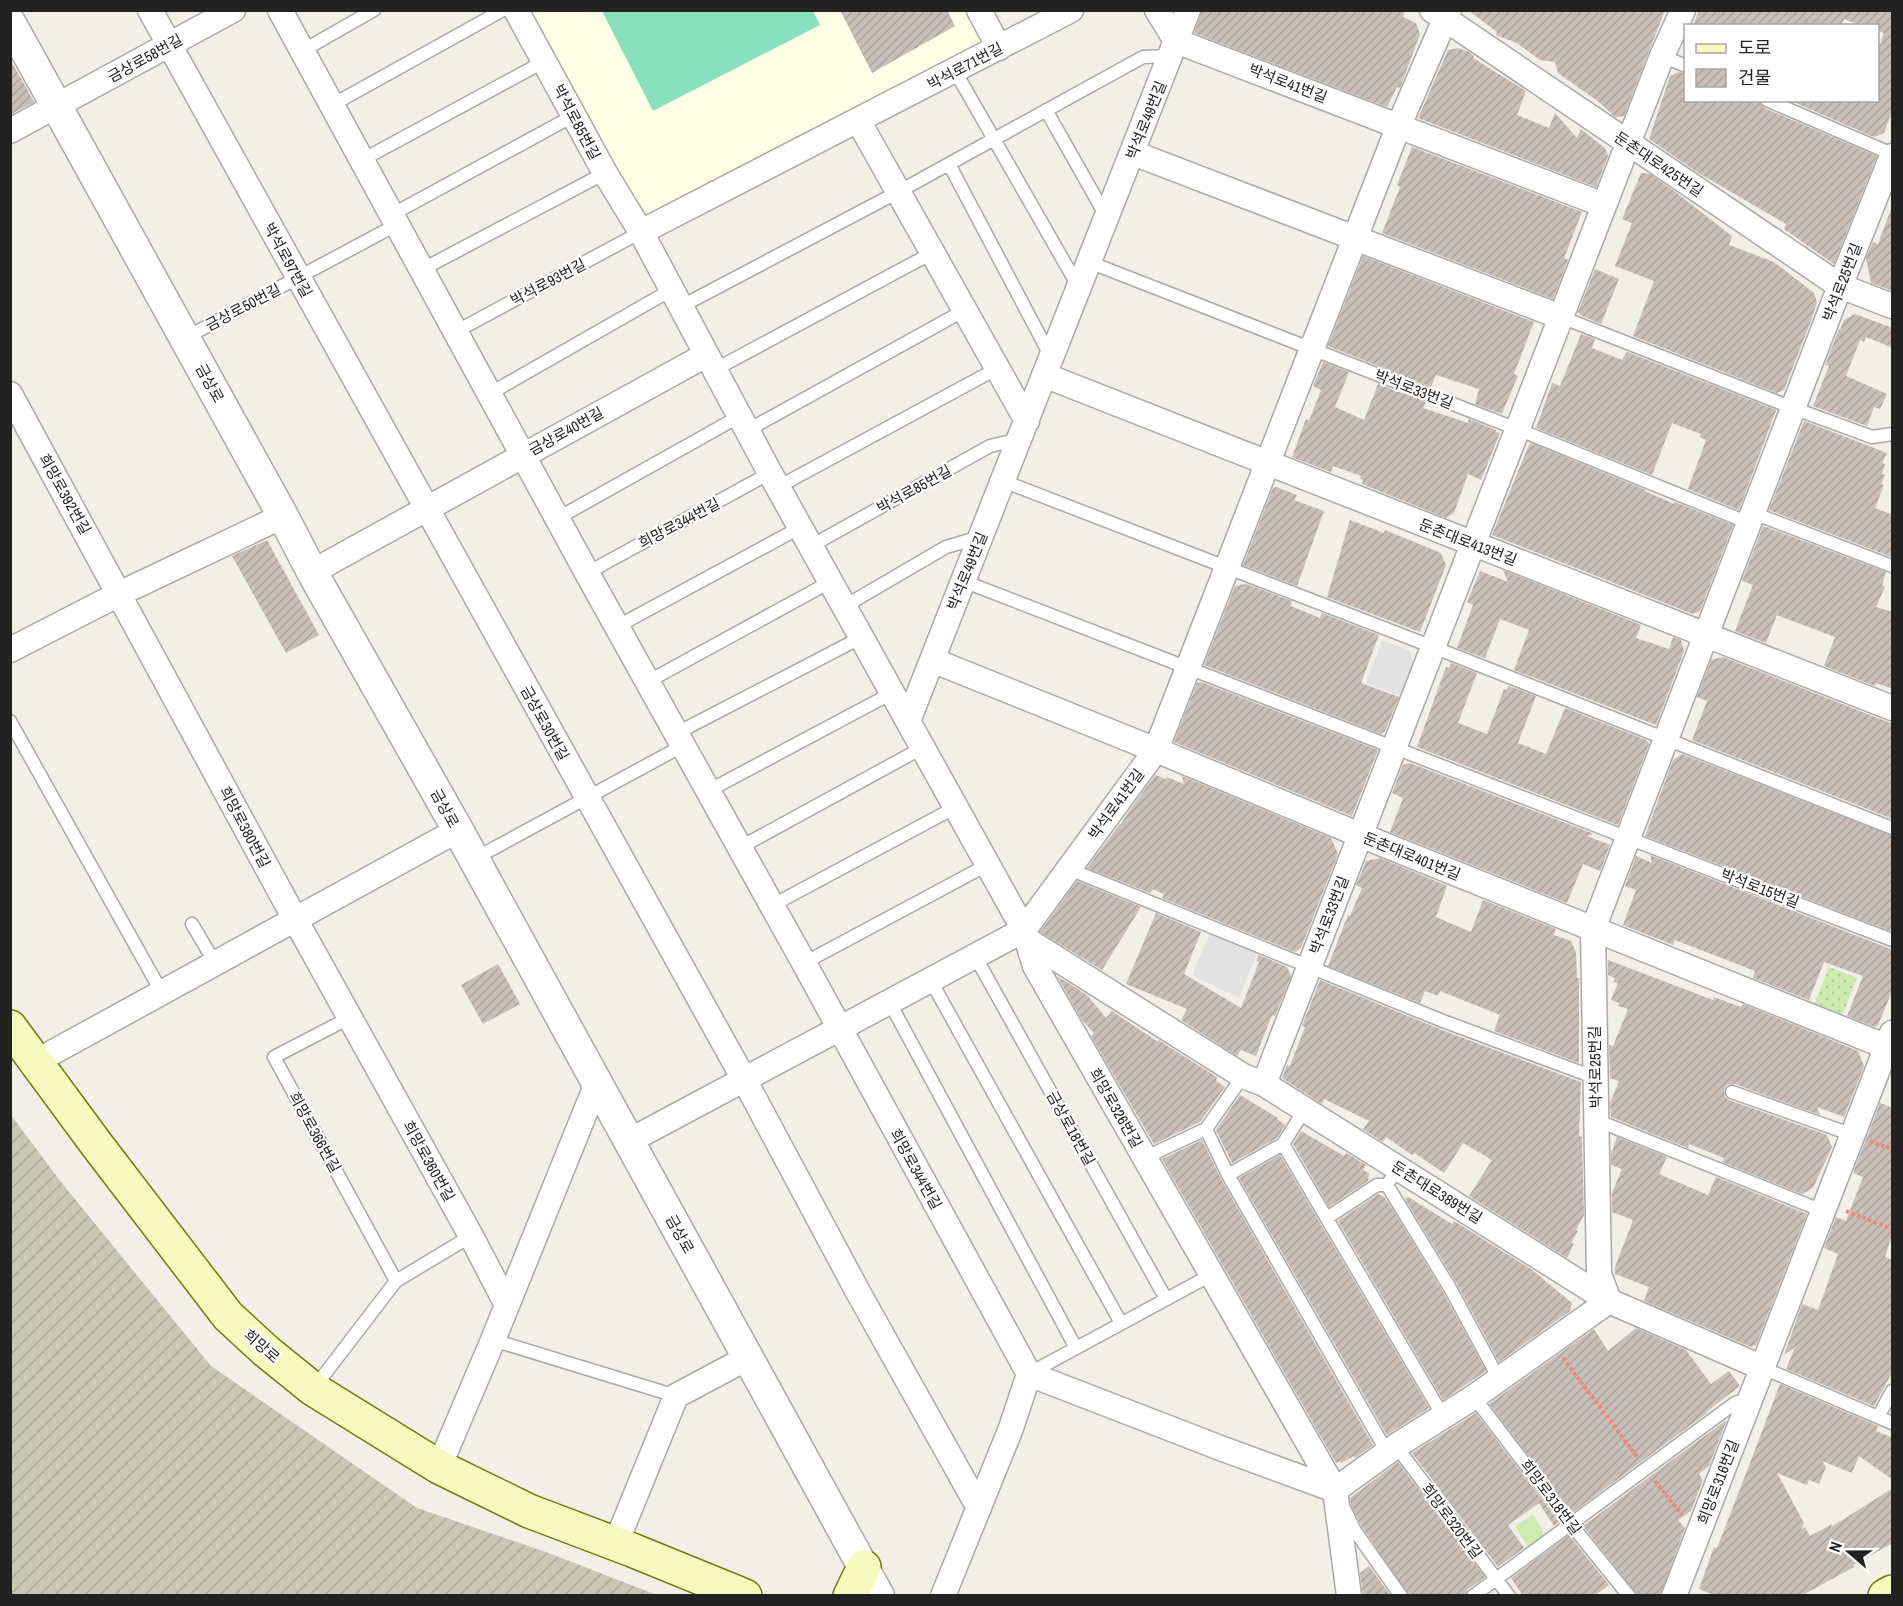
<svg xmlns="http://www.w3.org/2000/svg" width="1903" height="1606" font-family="'Archivo Narrow','Noto Sans KR',sans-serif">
<defs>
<pattern id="construction-furrows" width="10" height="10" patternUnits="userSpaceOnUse" patternTransform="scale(1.5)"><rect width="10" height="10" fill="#c7c7b4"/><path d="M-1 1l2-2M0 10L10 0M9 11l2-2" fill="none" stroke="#abab9a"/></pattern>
<pattern id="grass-dots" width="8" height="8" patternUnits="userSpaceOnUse" patternTransform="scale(1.5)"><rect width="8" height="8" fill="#cdebb0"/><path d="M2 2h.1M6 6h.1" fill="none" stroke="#b0c997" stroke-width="1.8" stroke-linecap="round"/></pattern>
<pattern id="building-hatch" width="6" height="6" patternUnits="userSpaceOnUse" patternTransform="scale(1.5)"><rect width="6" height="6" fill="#c7bfb8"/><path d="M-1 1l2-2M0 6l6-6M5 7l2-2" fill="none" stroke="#aba49e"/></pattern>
</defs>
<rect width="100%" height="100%" fill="#f2efe9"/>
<path fill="#ffffe5" d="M524 11H975L995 46 642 226Z"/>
<path fill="url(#construction-furrows)" d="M11 1115 61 1182 211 1366 417 1508 546 1552 657 1595H11Z"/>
<path fill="url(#grass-dots)" d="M1829 967 1857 978 1841 1019 1813 1007Z"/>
<path fill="#cdebb0" d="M1533 1514 1543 1530 1542 1537 1528 1547 1515 1526Z"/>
<path fill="#88e0be" d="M602 11H813L820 25 653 111Z"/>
<path fill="#e2e2e2" d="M1382 640 1409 650 1415 666 1403 697 1366 683Z
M1210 933 1258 952 1239 998 1192 975Z"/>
<path fill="url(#building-hatch)" d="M840 10H947L955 26 872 73Z
M1202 10H1405L1403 17 1416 23 1420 34 1400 88 1397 87 1387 107 1194 33Z
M1468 10H1665L1624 116 1615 117 1599 102 1558 73 1555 62 1540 60 1517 43 1496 35 1497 32Z
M1699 10H1893V109L1884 133 1874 137 1789 100H1878V50L1884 33 1878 31V26H1861L1844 19 1841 26H1693Z
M1459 48 1469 52 1474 56 1473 58 1526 91 1517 115 1549 128 1555 113 1577 138 1581 129 1605 148 1608 156 1596 187 1418 118 1448 50Z
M10 59 34 102 10 115Z
M1679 72 1686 74V100H1759L1764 108 1877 156 1834 264 1784 229 1786 224 1697 172 1649 139 1670 76Z
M1412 147 1582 212 1564 258 1568 260 1553 299 1382 233 1400 187 1397 185Z
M1641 173 1650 174 1674 191 1732 236 1729 245 1774 262 1814 293 1817 302 1812 318 1784 390 1777 393 1633 336 1654 281 1615 266 1632 223 1622 219Z
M1891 209H1893V291L1871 283 1866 258 1873 242 1878 244Z
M1363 256 1534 322 1514 374 1518 376 1502 414 1475 404 1479 389 1436 375 1431 387 1328 346Z
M1595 269 1619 279 1601 324 1580 315 1578 312Z
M1855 314 1893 328V348L1866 337 1864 342 1860 340 1846 376 1887 394 1880 409 1874 407 1867 426 1813 406 1829 366 1825 365 1839 329 1840 330 1844 320Z
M1581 334 1595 339 1592 348 1622 360 1627 352 1776 410 1739 510 1688 489 1706 440 1700 437 1701 434 1672 423 1652 475 1536 428 1552 383 1560 386Z
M1323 362 1349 372 1335 407 1364 420 1378 384 1426 402 1423 408 1468 423 1469 419 1496 430 1495 432 1500 433 1481 480 1468 474 1454 513 1446 518 1362 484 1363 480 1360 479 1361 476 1333 466 1331 472 1292 457 1306 419 1309 421 1321 390 1313 386Z
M1804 421 1887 453 1882 463 1885 464 1882 474 1885 475 1881 484 1884 485 1875 508 1893 515 1892 557 1769 510Z
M1531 443 1646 490 1645 491 1674 504 1675 502 1733 525 1700 611 1693 614 1492 535 1529 445Z
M1276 487 1297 495 1294 500 1324 511 1297 586 1243 565 1273 488Z
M1350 520 1384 533 1385 530 1441 553 1446 565 1420 632 1327 597Z
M1763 526 1886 572 1882 585 1885 587 1876 607 1893 612V689L1876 683 1875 686 1824 666 1835 637 1777 615 1766 643 1735 631 1753 585 1742 581Z
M267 540 319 635 286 653 232 556Z
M1503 570 1641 625 1636 638 1669 649 1673 637 1681 640 1684 651 1656 725 1514 670 1529 630 1500 619 1485 658 1457 648 1473 605 1467 602 1480 571 1508 582Z
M1246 584 1292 601 1291 606 1320 618 1322 613 1379 635 1361 683 1399 697 1385 731 1381 734 1204 665 1235 586Z
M1723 657 1893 724V819L1692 740 1707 701 1697 697 1711 660Z
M1451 663 1477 673 1458 723 1487 734 1504 689 1507 690 1509 686 1536 696 1518 743 1546 754 1565 708 1646 740 1649 744 1618 825 1417 747 1446 667 1449 668Z
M1201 682 1378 750 1352 816 1174 742 1197 683Z
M1682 754 1893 836V925L1890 931 1645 836 1673 760Z
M1410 763 1594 834 1587 836 1610 845 1600 871 1583 864 1567 903 1390 832 1403 798 1392 793 1403 765Z
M1155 775 1166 779 1167 777 1184 784 1182 776 1331 838 1338 854 1301 948 1295 952 1162 898 1164 894 1153 889 1150 893 1087 868 1120 824H1121L1125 817Z
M1650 855 1893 950V989L1878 1025 1875 1027 1847 1016 1863 976 1824 962 1809 1000 1753 978 1755 971 1675 940 1673 945 1623 925 1636 890 1625 886 1636 856 1652 863Z
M1380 858 1447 886 1436 917 1471 932 1483 900 1556 929 1554 935 1571 941 1576 952 1577 978H1579V1063L1494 1031 1500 1015 1440 991 1438 996 1425 991 1420 1003 1328 966 1348 915 1350 916 1362 888 1356 885 1366 861Z
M1077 881 1141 907 1102 970 1040 932Z
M1156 913 1201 932 1184 974 1241 1008 1259 962 1256 961 1259 955 1287 967 1291 976 1275 1016 1272 1015 1256 1056 1241 1050 1237 1056 1181 1020 1187 1009 1126 984Z
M1608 960 1713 1000 1714 997 1741 1007 1743 1004 1858 1051 1864 1066 1844 1117 1817 1107 1820 1115 1735 1084 1727 1085 1724 1090 1725 1097 1729 1100 1827 1135 1832 1147 1813 1188 1802 1194 1722 1162 1724 1158 1689 1144 1688 1148 1611 1117 1610 1103 1619 1081 1610 1078 1609 1045 1613 1046 1628 1009 1618 1006 1619 1003 1611 1000 1618 983 1613 982 1615 978 1608 975Z
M498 964 520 1004 483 1024 461 985Z
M1057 976 1087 995 1106 1018 1112 1011 1158 1042 1159 1040 1166 1045 1217 1077 1216 1081 1225 1087 1200 1122 1154 1144 1091 1036 1094 1033 1082 1020Z
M1320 980 1447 1032 1581 1082 1579 1136 1582 1137 1584 1215 1576 1230 1578 1231 1571 1243 1574 1244 1567 1258 1469 1196 1492 1160 1463 1143 1444 1173 1414 1153 1412 1155 1386 1137 1383 1142 1363 1129 1369 1121 1324 1099 1322 1104 1282 1078 1287 1065 1290 1066 1305 1027 1302 1026Z
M1240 1095 1278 1118 1277 1119 1285 1125 1277 1138 1232 1163 1216 1130Z
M1880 1103 1893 1108V1233L1885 1257 1893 1260V1371L1874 1406 1786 1369 1795 1347 1784 1355 1802 1304 1818 1310 1838 1254 1824 1248 1836 1217 1846 1221 1863 1177 1853 1173Z
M1301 1131 1344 1156 1346 1153 1366 1165 1363 1170 1369 1173 1368 1181 1329 1207 1293 1144Z
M1617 1137 1667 1157 1659 1174 1708 1195 1716 1177 1807 1214 1756 1345 1751 1347 1644 1301 1649 1287 1615 1274V1267L1633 1220 1612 1212V1193L1622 1169 1611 1165V1154Z
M1202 1140 1221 1179 1373 1445 1355 1458 1354 1456 1341 1463 1340 1461 1336 1463 1162 1159Z
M1280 1155 1429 1408 1387 1435 1239 1178Z
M1378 1194 1384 1197 1392 1208 1443 1292 1486 1371 1443 1400 1338 1221Z
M1408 1197 1452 1224 1454 1221 1531 1269 1572 1303 1570 1311 1499 1362 1457 1284 1405 1199Z
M1636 1328 1686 1350 1711 1384 1729 1371 1740 1386 1706 1412 1707 1413 1572 1513 1489 1404 1594 1329 1608 1351Z
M1780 1384 1878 1426 1876 1431 1893 1438V1480L1859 1456 1852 1473 1822 1461 1826 1467 1819 1484 1809 1480 1807 1485 1777 1473 1804 1523 1801 1530 1805 1527 1810 1536 1832 1524 1831 1527 1893 1488V1543L1853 1565 1854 1567 1801 1596H1716L1699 1589 1714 1547 1717 1548 1750 1463Z
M1476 1413 1559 1522 1554 1526 1539 1503 1508 1525 1524 1548 1498 1567 1412 1453Z
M1725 1421 1726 1422 1709 1466 1699 1474 1703 1480 1691 1511 1678 1520 1685 1528 1660 1596H1638L1583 1526Z
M1398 1462 1485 1577 1468 1589 1465 1596H1409L1362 1527 1351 1505 1350 1498Z
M1569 1535 1609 1585 1594 1596H1523L1511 1578Z
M1369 1566 1391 1596H1363L1360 1573Z"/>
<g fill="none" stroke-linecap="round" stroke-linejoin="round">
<defs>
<path id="service" d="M302 51 374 10
M1662 56 1686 66
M955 71 1078 286
M1767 100 1892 154
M332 105 503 10
M1046 110 1106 216
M362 160 545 61
M949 164 1051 357
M391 215 573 116
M1089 262 1517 429 1749 523
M421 270 605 173
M680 307 898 192 1143 57 1171 56
M1561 317 1793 408 1872 437 1892 434
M455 332 641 232
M185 338 396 225
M714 370 932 253
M489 394 671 290
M748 430 965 310
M1003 481 1433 647 1892 828
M778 487 998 368
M1753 513 1892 566
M558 518 740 416
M811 546 990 446 1020 439
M587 573 770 473
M963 581 1892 940
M845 606 946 547 980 537
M618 626 801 527
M647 682 830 582
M10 721 161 991
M677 733 862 637
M708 791 892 693
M739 848 922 748
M474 859 684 745
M1069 869 1443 1021 1596 1078
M771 906 956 807
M192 924 215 963
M975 956 1166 1299
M804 963 987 865
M931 981 1121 1323
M890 1003 1076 1348
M349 1018 274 1057 396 1281
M1732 1092 1853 1135
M1596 1120 1823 1211
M1206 1129 1228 1175 1387 1452
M1283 1144 1443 1416
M1144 1158 1206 1129 1243 1076
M1228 1175 1283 1144 1305 1109
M1387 1185 1450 1288 1499 1379
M1327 1218 1377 1185H1387L1391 1179
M493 1340 676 1396
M1763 1368 1892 1423
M1030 1373 1211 1275
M314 1388 396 1281 471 1236
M1474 1397 1570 1523 1629 1596
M1878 1417 1892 1391
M1396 1446 1509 1596
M1345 1510 1355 1531 1401 1596
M1473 1596 1735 1403 1750 1398"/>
<path id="minor" d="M150 10 745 1081 858 1292 979 1508
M280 10 587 573 804 963 1029 1374 1223 1449 1335 1490
M516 10 605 173 641 232 770 473 1024 930 1035 966 1335 1490 1349 1596
M979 10 999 48
M1157 10 1176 41 1604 205
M1432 10 1840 286 1892 306
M859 122 1027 421
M10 131 233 10
M1133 153 1561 317
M641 232 1071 10
M1044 375 1892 708
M10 394 295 919 471 1236 507 1305
M312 572 706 355
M10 650 119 594 283 516
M932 660 1156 750 1360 835 1892 1049
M908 721 1188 10
M1027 940 1243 1076 1264 1084 1609 1301 1763 1368
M37 1061 458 830
M1264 1084 1662 56 1683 10
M629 1141 1024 930 1156 750 1399 125 1449 10
M1609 1301 1599 1274 1593 929 1840 286 1892 156
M439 1467 493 1340 597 1083
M1335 1490 1396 1446 1474 1397 1609 1301
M616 1543 676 1396 749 1357
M943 1596 1011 1428 1029 1374
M1674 1596 1892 1033"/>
<path id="tertiary" d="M10 22 283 516 312 572 458 830 879 1596"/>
<path id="secondary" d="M10 1027 97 1145 228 1316 266 1351 313 1389 439 1467 529 1511 632 1550 745 1596
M850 1596 864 1567
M1885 1596 1892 1592"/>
</defs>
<use href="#service" stroke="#a9a9a9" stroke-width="15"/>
<use href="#minor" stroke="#a9a9a9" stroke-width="27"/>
<use href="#tertiary" stroke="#a9a9a9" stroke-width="33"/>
<use href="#secondary" stroke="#707d05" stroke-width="36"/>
<path stroke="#fa8072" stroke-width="4" stroke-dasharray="3 3" stroke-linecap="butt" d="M1870 1141 1892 1149
M1846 1211 1892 1229
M1563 1358 1638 1458
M1655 1481 1682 1515"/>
<use href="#service" stroke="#fff" stroke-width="12"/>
<use href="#minor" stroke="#fff" stroke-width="24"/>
<use href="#tertiary" stroke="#fff" stroke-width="30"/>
<use href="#secondary" stroke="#f7fabf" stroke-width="33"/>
</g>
<g text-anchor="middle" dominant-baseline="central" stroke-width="4.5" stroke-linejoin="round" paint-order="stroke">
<g font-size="15" fill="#222" stroke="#fff">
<text transform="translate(145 58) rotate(-29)">금상로58번길</text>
<text transform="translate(965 66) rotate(-28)">박석로71번길</text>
<text transform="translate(1288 83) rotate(21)">박석로41번길</text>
<text transform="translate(1146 120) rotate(-68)">박석로49번길</text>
<text transform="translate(577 122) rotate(62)">박석로85번길</text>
<text transform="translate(1659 164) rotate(34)">둔촌대로425번길</text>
<text transform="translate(288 260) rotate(61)">박석로97번길</text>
<text transform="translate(548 282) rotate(-28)">박석로93번길</text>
<text transform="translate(1842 282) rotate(-69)">박석로25번길</text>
<text transform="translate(243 307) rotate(-28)">금상로50번길</text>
<text transform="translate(210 383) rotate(61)">금상로</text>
<text transform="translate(1414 389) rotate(21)">박석로33번길</text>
<text transform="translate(566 431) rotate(-29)">금상로40번길</text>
<text transform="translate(914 489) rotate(-29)">박석로85번길</text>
<text transform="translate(65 494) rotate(61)">희망로392번길</text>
<text transform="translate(679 523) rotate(-28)">희망로344번길</text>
<text transform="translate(1468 542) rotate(21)">둔촌대로413번길</text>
<text transform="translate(967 571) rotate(-68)">박석로49번길</text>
<text transform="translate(545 723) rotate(61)">금상로30번길</text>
<text transform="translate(1116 804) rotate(-54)">박석로41번길</text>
<text transform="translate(445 808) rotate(61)">금상로</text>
<text transform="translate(245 827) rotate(62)">희망로380번길</text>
<text transform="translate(1412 856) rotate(22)">둔촌대로401번길</text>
<text transform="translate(1760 888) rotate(21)">박석로15번길</text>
<text transform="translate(1329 915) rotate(-69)">박석로33번길</text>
<text transform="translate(1595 1067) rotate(-91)">박석로25번길</text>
<text transform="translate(1116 1108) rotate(60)">희망로326번길</text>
<text transform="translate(1071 1128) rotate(61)">금상로18번길</text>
<text transform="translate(315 1132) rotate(61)">희망로366번길</text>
<text transform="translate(429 1161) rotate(61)">희망로360번길</text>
<text transform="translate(916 1169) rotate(61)">희망로344번길</text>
<text transform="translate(1437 1192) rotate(32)">둔촌대로389번길</text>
<text transform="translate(680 1234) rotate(61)">금상로</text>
<text transform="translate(262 1346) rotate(41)">희망로</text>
<text transform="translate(1718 1482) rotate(-69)">희망로316번길</text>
<text transform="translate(1551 1497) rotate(53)">희망로318번길</text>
<text transform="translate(1452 1521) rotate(53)">희망로320번길</text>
</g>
</g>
<rect width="1903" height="1606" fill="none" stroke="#222222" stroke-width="24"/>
<rect x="1684" y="24" width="195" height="78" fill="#ffffff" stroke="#a7a7a7" stroke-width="1.5"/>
<rect x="1696" y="44" width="30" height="9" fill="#f7fabf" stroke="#a7a7a7" stroke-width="1.5"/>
<text x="1738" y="54" font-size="18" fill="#222222">도로</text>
<rect x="1696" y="69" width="30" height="18" fill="url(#building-hatch)" stroke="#a7a7a7" stroke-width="1.5"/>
<text x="1738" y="84" font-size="18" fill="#222222">건물</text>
<g transform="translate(1849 1552) rotate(290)" stroke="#ffffff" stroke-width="4.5" paint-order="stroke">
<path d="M0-4.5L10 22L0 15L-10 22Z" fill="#222222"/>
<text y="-9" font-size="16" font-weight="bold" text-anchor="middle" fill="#222222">N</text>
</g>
</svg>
